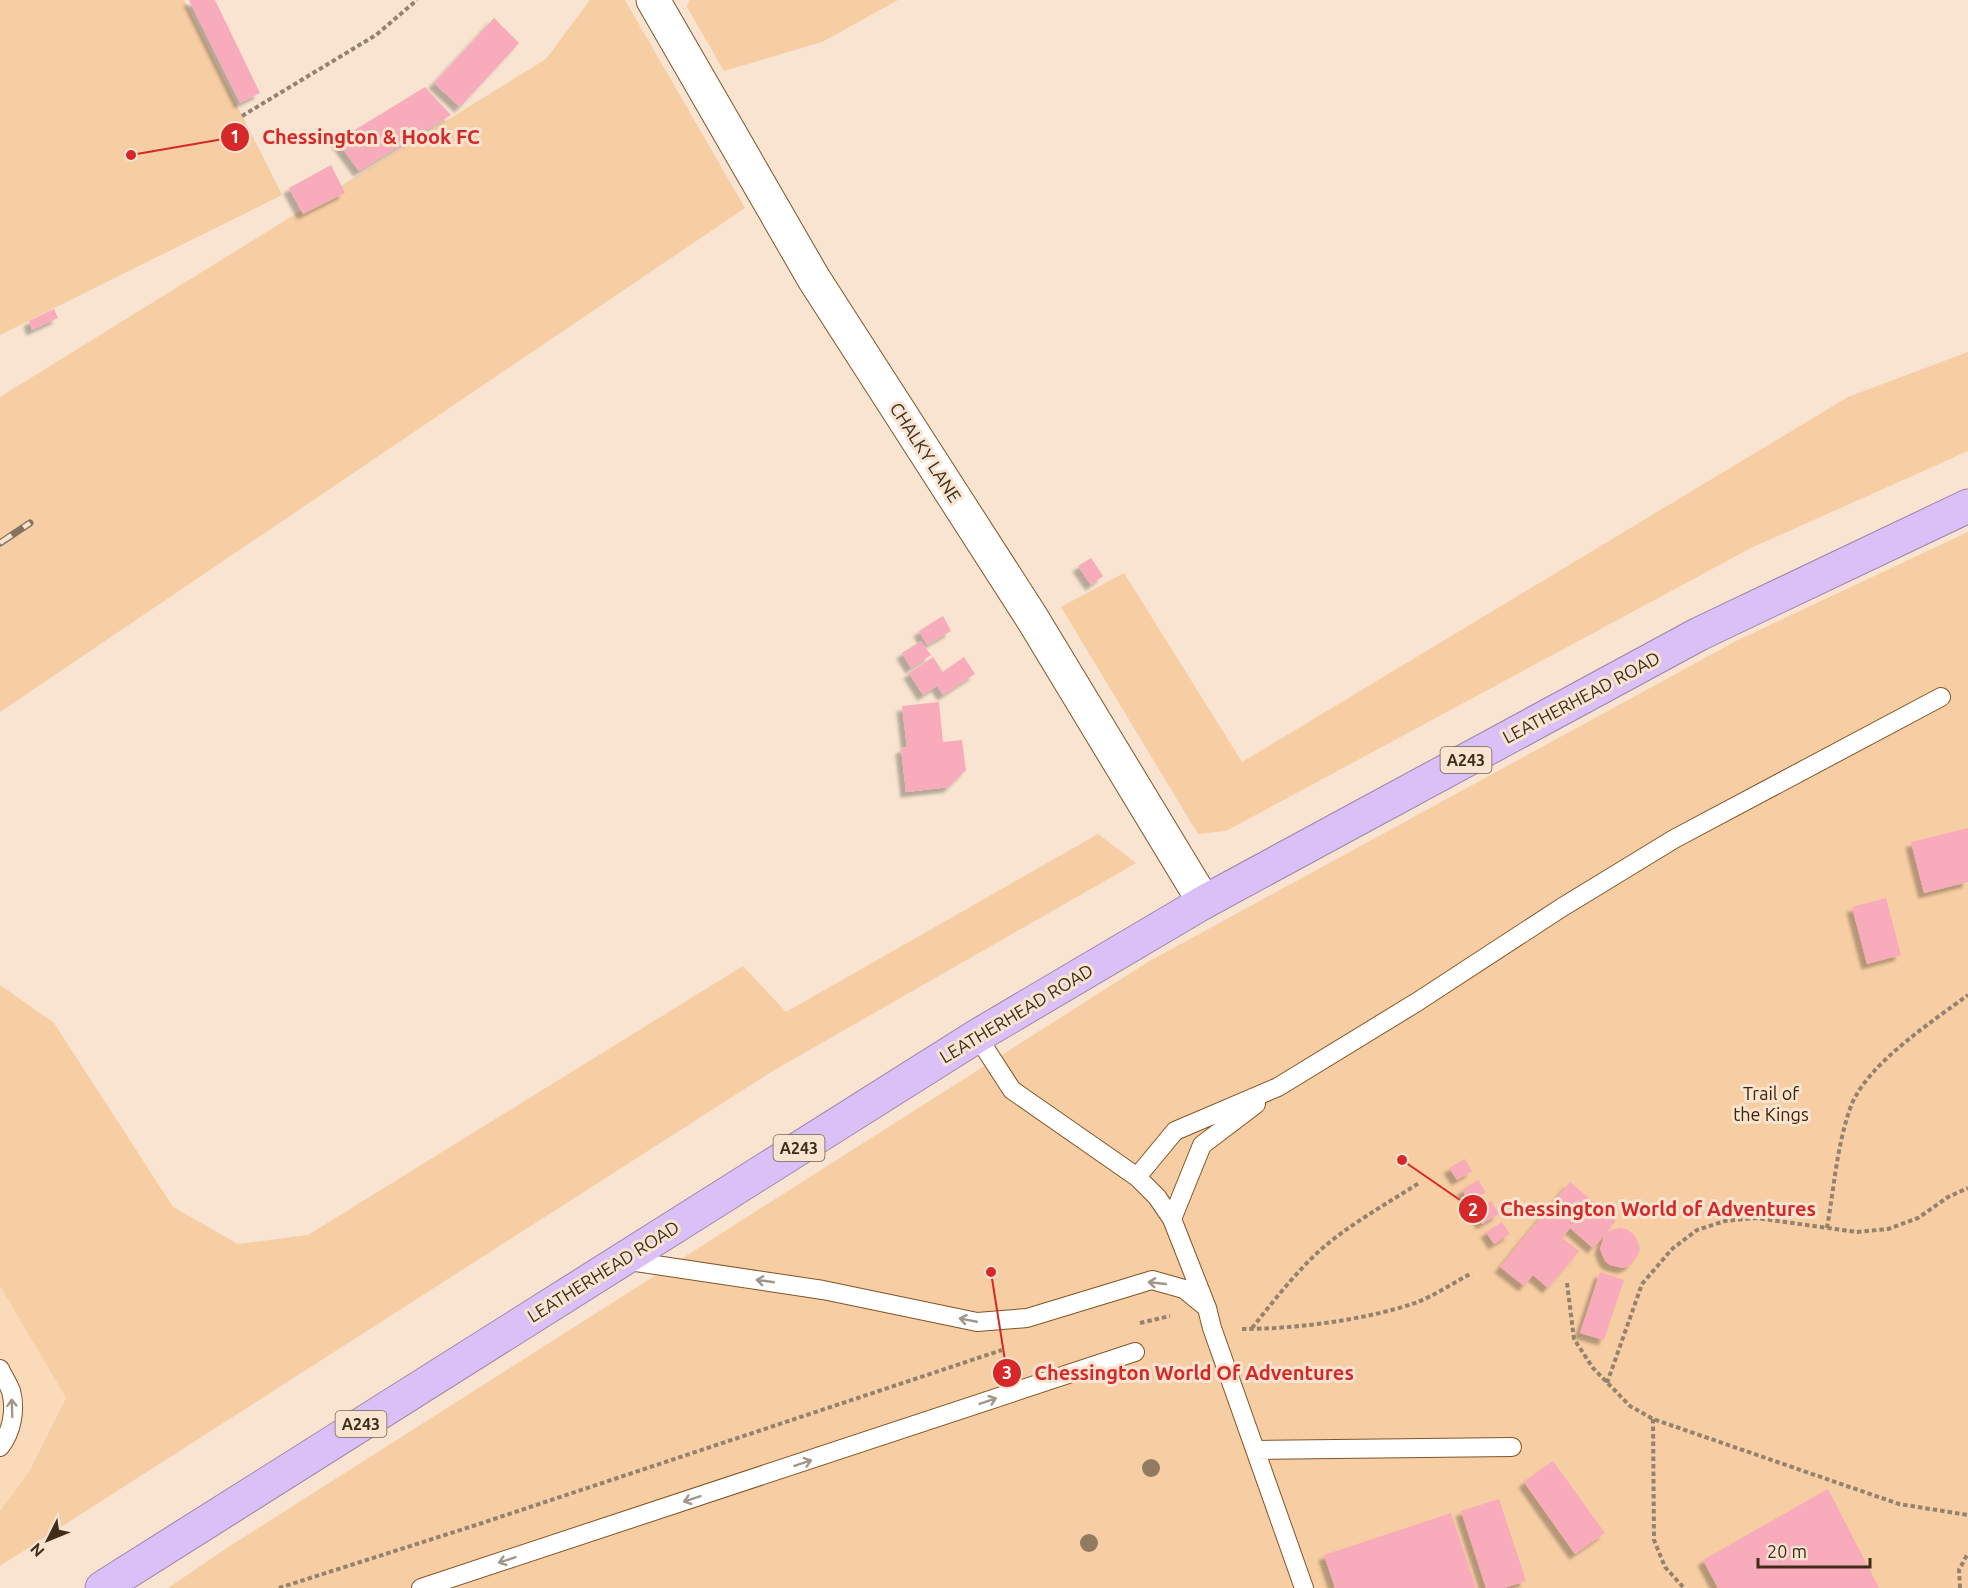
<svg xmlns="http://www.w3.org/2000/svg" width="1968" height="1588" font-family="Ubuntu,sans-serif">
<defs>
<filter id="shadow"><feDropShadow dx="-5.5" dy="5.5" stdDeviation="1.5" flood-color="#0004"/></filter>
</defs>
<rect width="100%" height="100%" fill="#f8e4d0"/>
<path fill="#fbdab9" d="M0 1286 66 1398 29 1472 0 1511Z"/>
<path fill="#f7cda3" d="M0 0H184L282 195 0 335Z
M590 0H625L745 208 0 712V397L546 59Z
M690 0H898L822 42 724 71 687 7Z
M1968 352V451L1751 548 1226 831 1198 834 1061 607 1124 573 1242 762 1848 397Z
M1968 532V1588H168L227 1548 1148 962 1738 640Z
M1098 834 1136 863 771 1072 0 1566V1511L29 1472 66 1398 0 1286V985L54 1023 173 1207 238 1244 308 1235 743 966 786 1012Z"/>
<path fill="#f8abba" filter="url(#shadow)" d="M189 0H215L260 93 240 103Z
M494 18 519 43 460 107 434 83Z
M425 87 451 115 359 171 337 141Z
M331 165 345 193 303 214 289 188Z
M54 309 58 318 32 330 29 321Z
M1091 558 1103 576 1091 585 1078 566Z
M943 616 951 631 927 645 919 631Z
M921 641 931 655 911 668 902 653Z
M933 657 943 672 964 657 975 674 943 695 937 686 923 695 909 673Z
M939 702 943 742 962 740 966 770 949 787 906 792 901 748 907 747 902 706Z
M1968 828V882L1924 893 1911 842Z
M1886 898 1901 955 1867 964 1852 907Z
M1465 1159 1472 1171 1457 1180 1449 1168Z
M1478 1180 1486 1192 1470 1202 1462 1190Z
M1570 1182 1616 1221 1607 1231 1620 1228 1627 1229 1636 1237 1640 1249 1638 1255 1630 1265 1623 1268 1610 1265 1605 1261 1600 1249 1604 1236 1593 1248 1570 1228 1562 1238 1579 1251 1548 1288 1533 1275 1524 1286 1500 1267Z
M1491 1201 1499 1214 1482 1224 1474 1211Z
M1502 1222 1510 1234 1494 1244 1486 1232Z
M1600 1272 1624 1280 1604 1340 1580 1333Z
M1553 1461 1605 1533 1575 1554 1524 1482Z
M1828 1489 1879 1588H1718L1703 1560Z
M1499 1499 1526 1581 1504 1588H1486L1461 1511Z
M1451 1513 1476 1588H1335L1324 1555Z"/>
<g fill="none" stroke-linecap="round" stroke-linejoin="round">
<defs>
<path id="service" d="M977 1036 1012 1090 1137 1177 1157 1197 1172 1219 1207 1308 1212 1328 1304 1588
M1137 1177 1175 1131 1278 1087 1417 1002 1561 908 1674 839 1941 697
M1172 1219 1202 1145 1256 1104
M622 1260 823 1290 977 1322 1027 1318 1152 1280 1184 1289 1206 1307
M0 1369C3 1376 8 1383 11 1391 16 1409 12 1432 0 1447
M1255 1450 1512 1447
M421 1588 1135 1352"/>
<path id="minor" d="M653 0 814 279 1032 618 1204 902"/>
<path id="trunk" d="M102 1588 977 1036 1204 902 1699 634 1968 506"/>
</defs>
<use href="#service" stroke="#805525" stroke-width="20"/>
<use href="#minor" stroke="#805525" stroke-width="35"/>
<use href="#trunk" stroke="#9e83a7" stroke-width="35"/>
<path stroke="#95826e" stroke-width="4" stroke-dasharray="4.5 3" stroke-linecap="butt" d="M242 116 376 35 417 0
M1827 1228C1834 1188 1837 1144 1851 1106 1867 1064 1933 1021 1968 995
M1567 1283 1574 1339 1593 1368 1630 1406 1653 1419 1899 1504 1968 1515
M1140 1323 1170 1316
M1252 1328C1272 1303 1292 1277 1316 1254 1346 1226 1385 1205 1419 1183
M1242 1329C1295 1329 1365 1320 1415 1303 1434 1296 1453 1283 1472 1273
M1607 1383 1642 1284 1672 1249 1697 1230 1725 1221 1756 1218 1857 1232 1888 1229 1918 1218 1948 1197 1968 1188
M1653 1419 1654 1540 1665 1567 1684 1588
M279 1588 473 1526 1002 1350
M1960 1588 1959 1570 1968 1553"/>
<use href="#service" stroke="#fff" stroke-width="18"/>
<use href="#minor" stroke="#fff" stroke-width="33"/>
<use href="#trunk" stroke="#dac0f6" stroke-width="33"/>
<defs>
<path id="rail" d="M0 543 30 523"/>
</defs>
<use href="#rail" stroke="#86735f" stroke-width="7"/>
<use href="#rail" stroke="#f8e4d0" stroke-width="4.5" stroke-dasharray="14" stroke-linecap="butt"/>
</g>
<g fill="#927a60">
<circle cx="1151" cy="1468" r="9"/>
<circle cx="1089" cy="1543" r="9"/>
</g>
<defs><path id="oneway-shaft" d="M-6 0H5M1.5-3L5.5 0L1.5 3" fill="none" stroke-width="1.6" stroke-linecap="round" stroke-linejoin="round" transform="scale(1.5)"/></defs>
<g stroke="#a0968c">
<use href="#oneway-shaft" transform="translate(765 1281) rotate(-172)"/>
<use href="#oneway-shaft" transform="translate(1157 1283) rotate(-174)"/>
<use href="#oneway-shaft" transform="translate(968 1320) rotate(-169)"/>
<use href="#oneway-shaft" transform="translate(988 1401) rotate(-19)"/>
<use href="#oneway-shaft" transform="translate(12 1408) rotate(-92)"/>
<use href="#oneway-shaft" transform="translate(803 1463) rotate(-18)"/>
<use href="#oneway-shaft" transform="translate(692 1499) rotate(162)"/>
<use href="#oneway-shaft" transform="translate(507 1560) rotate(162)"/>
</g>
<g text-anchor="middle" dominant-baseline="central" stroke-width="6" stroke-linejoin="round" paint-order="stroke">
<g fill="#f8e4d0" stroke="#776450" stroke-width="1.5">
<rect x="1440.5" y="747" width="51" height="26" rx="4.5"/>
<rect x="773.5" y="1135" width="51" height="26" rx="4.5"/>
<rect x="335.5" y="1411" width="51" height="26" rx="4.5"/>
</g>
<g font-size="16" font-weight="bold" fill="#402d19">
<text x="1466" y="760">A243</text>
<text x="799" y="1148">A243</text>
<text x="361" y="1424">A243</text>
</g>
<g font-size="18" fill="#402d19" stroke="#f8e4d0">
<text transform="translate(926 452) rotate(57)">CHALKY LANE</text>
<text transform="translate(1581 697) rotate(-28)">LEATHERHEAD ROAD</text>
<text transform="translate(1016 1013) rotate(-31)">LEATHERHEAD ROAD</text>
<text transform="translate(603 1271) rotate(-32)">LEATHERHEAD ROAD</text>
</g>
<g font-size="18" fill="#3e2405" stroke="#f8e4d0">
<text x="1771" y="1093">Trail of<tspan x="1771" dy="21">the Kings</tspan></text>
</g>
</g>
<path fill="none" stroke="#d62828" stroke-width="2" d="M131 155L235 137M1402 1160L1473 1209M991 1272L1007 1373"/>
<g fill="#d62828" stroke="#f8e4d0" stroke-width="2">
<circle cx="131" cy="155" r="6"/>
<circle cx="1402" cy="1160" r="6"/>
<circle cx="991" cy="1272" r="6"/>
<circle cx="235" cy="137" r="15"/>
<circle cx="1473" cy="1209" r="15"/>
<circle cx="1007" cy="1373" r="15"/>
</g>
<g font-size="18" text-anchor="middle" font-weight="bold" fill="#fff">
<text x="235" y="143">1</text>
<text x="1473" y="1216">2</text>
<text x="1007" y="1379">3</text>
</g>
<g font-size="20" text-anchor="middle" font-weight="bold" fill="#d62828" stroke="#f8e4d0" stroke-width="6" stroke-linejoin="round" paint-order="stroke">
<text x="371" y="144">Chessington &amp; Hook FC</text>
<text x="1658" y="1216">Chessington World of Adventures</text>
<text x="1194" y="1380">Chessington World Of Adventures</text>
</g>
<g transform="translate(48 1540) rotate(227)" stroke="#f8e4d0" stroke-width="4.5" paint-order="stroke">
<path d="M0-4.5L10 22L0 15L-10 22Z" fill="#402d19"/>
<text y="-9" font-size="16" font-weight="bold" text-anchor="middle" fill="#402d19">N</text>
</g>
<path d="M1758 1558v9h112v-9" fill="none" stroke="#402d19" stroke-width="3"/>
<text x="1767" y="1558" font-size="18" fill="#402d19" stroke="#f8e4d0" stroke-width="4.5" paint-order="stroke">20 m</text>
</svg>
